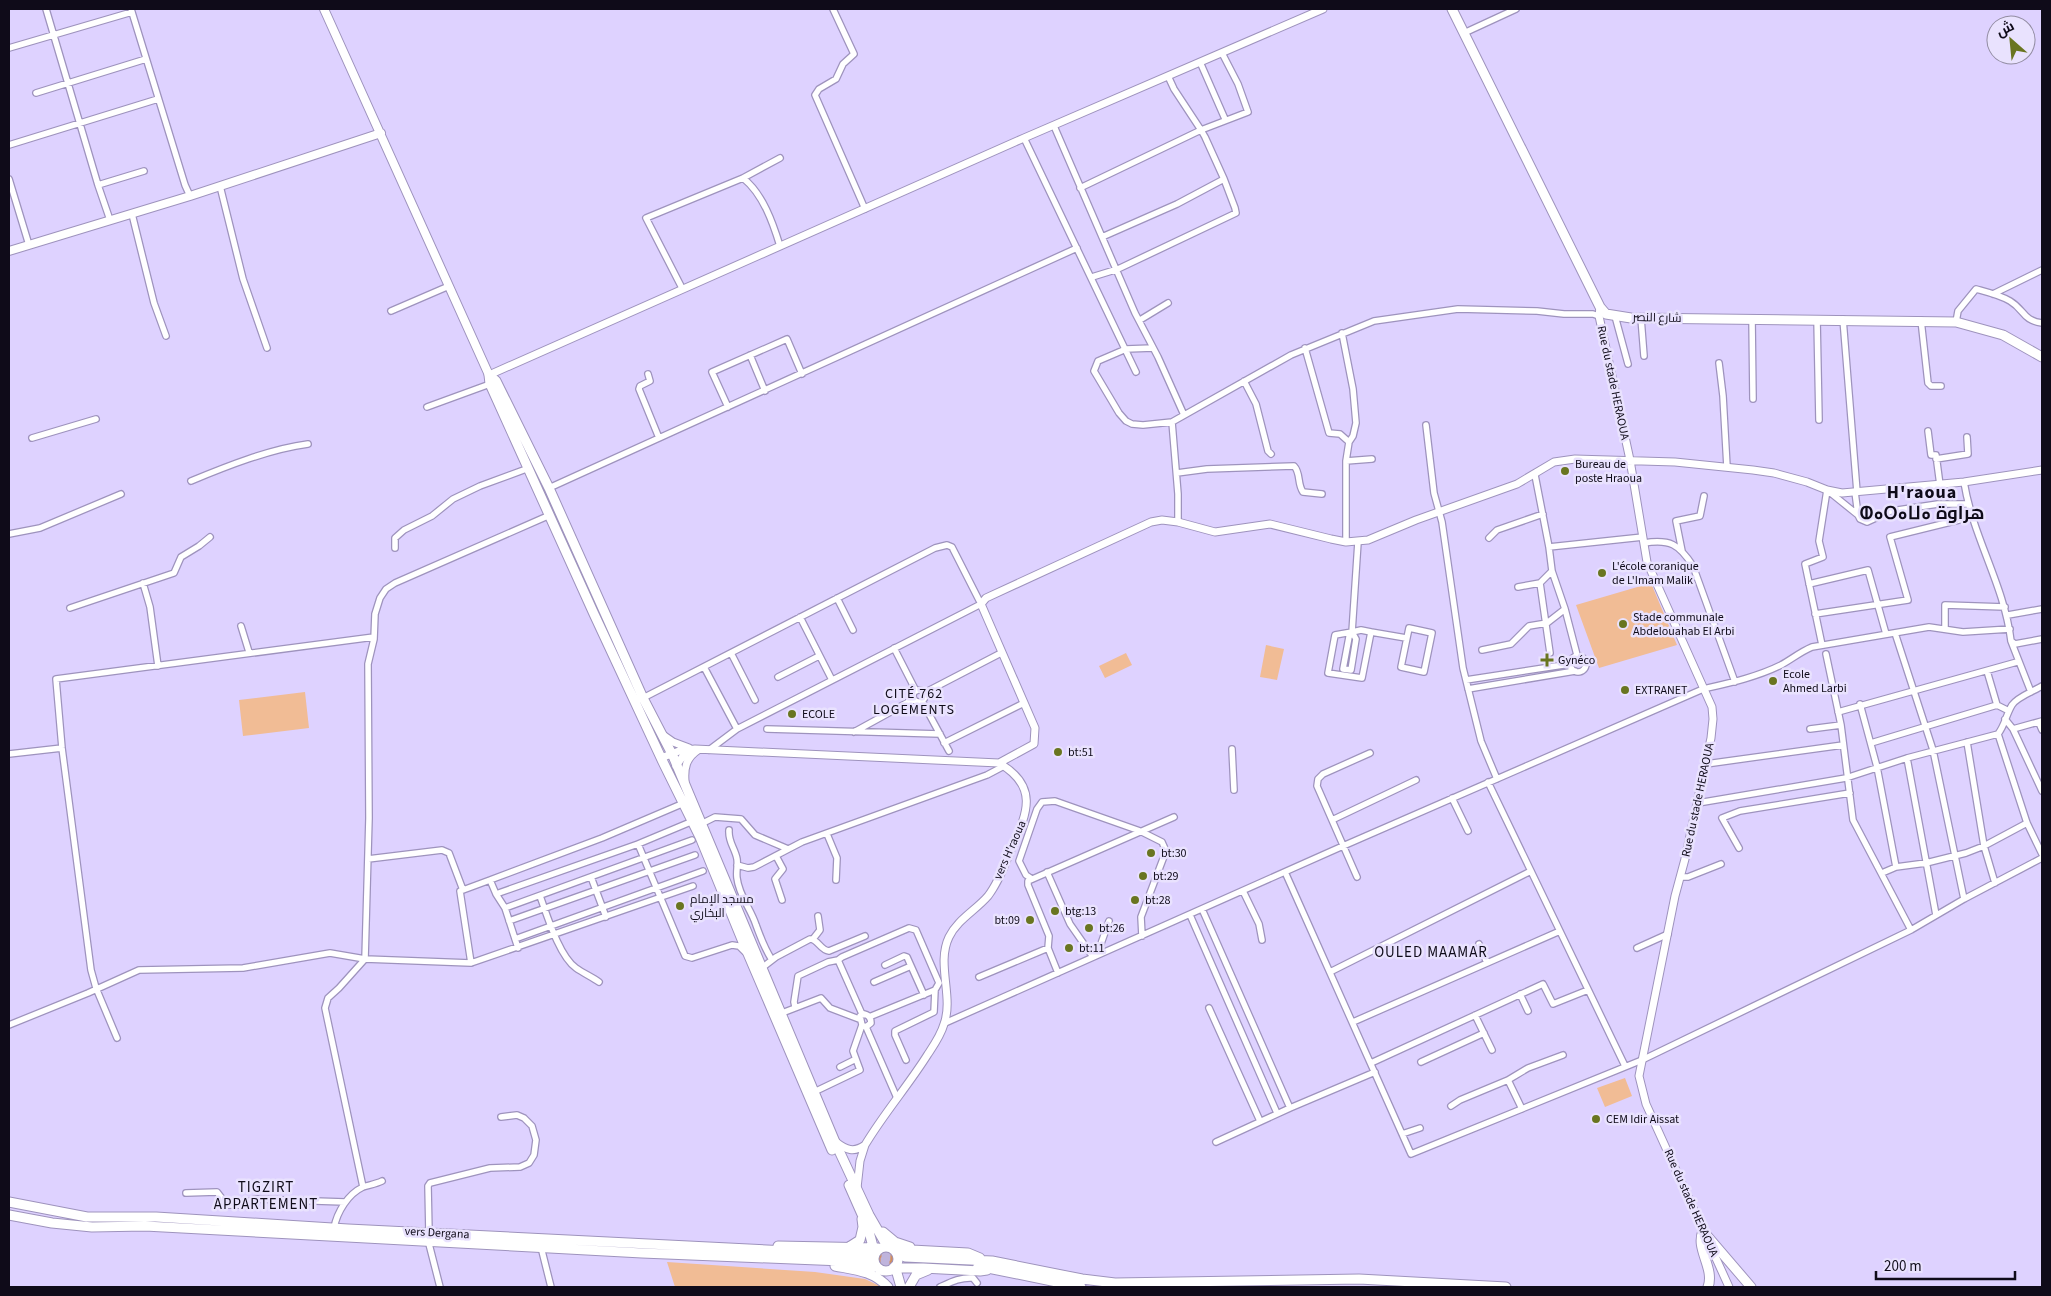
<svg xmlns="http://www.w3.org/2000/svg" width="2051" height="1296" font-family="'Source Sans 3',Cairo,'Noto Sans Tifinagh',sans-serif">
<rect width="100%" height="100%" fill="#ded2ff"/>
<path fill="#f1bc95" d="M1651 583 1677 645 1599 668 1576 605Z
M1266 645 1284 649 1277 680 1260 677Z
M1126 653 1132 665 1105 678 1099 666Z
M305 692 309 728 243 736 239 700Z
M1625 1078 1632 1096 1605 1107 1597 1088Z
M667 1262 815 1272 865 1279 882 1287H675Z"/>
<path fill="#d48e5a" d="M877 1259a9 9 0 1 1 18 0a9 9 0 1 1-18 0Z"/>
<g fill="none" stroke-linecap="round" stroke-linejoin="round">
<path stroke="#bfb4dc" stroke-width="9" stroke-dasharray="9 4.5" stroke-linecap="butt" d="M868 1255 905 1257
M867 1262 904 1263"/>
<defs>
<path id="minor" d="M46 9 98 185 110 220
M131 9 185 185 190 196
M833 9 854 54 843 64 836 79 819 89 815 95 865 209
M1464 33 1516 9
M9 48 132 12
M1222 53 1238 84 1248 112 1201 130 1205 137 1224 179
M1200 62 1225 119
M36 93 146 59
M1054 126 1135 313 1158 357 1184 415
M1024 138 1136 372
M9 145 158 99
M743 178 780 158
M9 179 29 245
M98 185 144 171
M220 186 243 279 267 348
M1080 188 1201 130 1174 89 1168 76
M132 214 154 303 166 336
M1092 277 1118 269 1236 213 1235 208 1224 179 1177 204 1102 237
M682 288 646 218 743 178C763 194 773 223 780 246
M1993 294 2042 270
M391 311 449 286
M1615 316 1628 364
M1641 318 1644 356
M1752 318 1753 399
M1817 319 1819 420
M1843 319 1857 492
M1140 320 1168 303
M1921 320 1928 383 1931 386H1941
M1956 322 1958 311 1976 289C1987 292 2000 295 2010 301 2025 310 2022 320 2042 323
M1342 333 1353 389 1356 423 1353 436 1349 442 1346 461V542
M1153 348 1126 349 1098 361 1094 371 1119 413 1126 421 1132 424 1143 425 1172 422 1291 355 1374 321 1458 309 1537 311 1564 314H1593L1599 316
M1305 348 1329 433 1340 434 1349 442
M750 355 765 391
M1719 363 1723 396 1727 467
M648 374 650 381 640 386 639 389 659 438
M1244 381 1256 404 1268 451 1271 454
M427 407 490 384
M728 407 712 372 787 339 802 374
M1172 422 1178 494V522
M1426 425 1434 493 1442 522 1463 668 1481 741 1497 779
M1928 431 1931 455H1936L1940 485
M32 438 96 419
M1936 459 1968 454 1967 437
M1346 461 1372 459
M1177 473 1207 469 1294 466C1301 473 1297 484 1303 492L1322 494
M191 481C227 466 270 449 308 444
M1964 482C1973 538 2004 584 2011 641L2015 644 2042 639
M549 488 1077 248
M1827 490 1858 515 1860 519 1867 522 1891 511 1938 504H1967
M1855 492 1858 515
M9 534 40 528 121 494
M1489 538 1497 530 1543 514
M1358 542 1352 632 1335 635 1328 673 1362 678 1371 632 1406 638
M1644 543C1670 539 1679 544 1693 566L1735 682
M1549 547 1643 537
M395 548V538L404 530 432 516 453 499 480 486 529 468
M1682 551 1676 521 1700 516 1704 496
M143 583 150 607 158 666
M1809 584 1868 570 1886 634
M1518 587 1540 583
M837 598 853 630
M70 608 174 573 181 557 199 546 210 537
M1565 609 1577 655
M1815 614 1908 600 1890 537 1971 517
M2008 615 2042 609
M800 617 832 680
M241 626 249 652
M1409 628 1432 633 1424 672 1401 667Z
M1945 629V605L2005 607
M1352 632 1356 639 1351 670 1343 669 1349 637 1352 632 1361 630 1371 632
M1895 633 1933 750 1964 899
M2011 641 2031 692
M1822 645 1805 564 1823 557 1819 541 1827 490
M894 648 916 691
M1482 650 1511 644 1529 626 1547 623 1565 609 1552 571 1549 547 1535 475
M731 653 755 700
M1550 653 1540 583 1552 571
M1826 654 1841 725
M1570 664a8 8 0 1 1 16 0a8 8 0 1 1-16 0Z
M704 667 737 729
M1987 671 1997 705
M778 677 819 656
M1466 680 1570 664
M1468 689 1575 671
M913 696a6 6 0 1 1 12 0a6 6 0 1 1-12 0Z
M924 693 1001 653
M643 698 935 548 947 545 952 547 981 604 737 729 709 750
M922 701 949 751
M1860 704 1877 767 1896 867
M1838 712 2017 662
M2005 719 2013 729 2042 791
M2039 723 2042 730
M767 729 940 734
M1810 729 1841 725 1853 820 1911 930
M2013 729 2042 721
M854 732 914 699
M1998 734 2027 823 2042 854
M1967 742 1984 846 1995 883
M944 743 1024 703
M1871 743 1997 705 2009 711
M1232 749 1234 790
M9 754 62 748
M1907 758 1936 915
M1706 764 1843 745
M1488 782 1625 1066
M1452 798 1468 831
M684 803 602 838 490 880 496 894 638 844 693 821
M1698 803 1846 778 1907 758 1998 734C2005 725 2006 715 2012 705 2017 697 2034 691 2042 686
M1332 820 1416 780
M701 824 715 817 741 819 755 835 788 849
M729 830C728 842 735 848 737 859 738 865 736 872 737 878 739 896 751 909 756 925 761 938 764 948 772 960
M827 834 837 858 836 880
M638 844 685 956 692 958 732 945 739 946 745 952
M1739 848 1722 818 1740 811 1850 793
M776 856 783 869 775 879 782 900
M368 859 442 850 449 853 463 890 490 880
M737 865 748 868 754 867 802 842 987 775 1004 766
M1047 872 1070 924 1093 957
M1285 872 1411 1154 1642 1060 1911 930 1964 899 2042 858
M1882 873 1896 867 1926 863 1966 853 1984 846 2027 823
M591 877 606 917
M1357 877 1317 786 1318 779 1323 774 1370 753
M1681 877H1688L1721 864
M1032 879 1026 875 1019 861 1037 809 1042 802 1055 801 1140 831 1162 842 1166 851 1141 917 1142 936
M463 890 460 891 471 963
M1243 891 1259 924 1262 940
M496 894 505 908 518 948
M540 896C547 915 559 956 576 968 583 973 592 977 599 982
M505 908 692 840
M1202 909 1290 1108
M1190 915 1277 1113
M509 921 695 855
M515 939 703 871
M813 939 820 930 818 916
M1479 944 1487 963
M1637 948 1668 934
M1097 955 1109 921
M885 965 904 956 907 957 924 995
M763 967 776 957 810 939C818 939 820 950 829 951L865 936
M1330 972 1531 871
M1058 973 1048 948 1049 936 1028 885V881L1174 817
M979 977 1048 948
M874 982 911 966
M1520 994 1528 1011
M795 1007 794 1002 798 976 828 962 838 960
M1209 1008 1260 1121
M782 1013 821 998 830 1008 859 1019
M862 1014 838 960 842 957 909 928 916 930 939 983 935 990 869 1017
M1475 1015 1492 1050
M1353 1022 1560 931
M945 1023 1343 846 1703 689C1729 683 1757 677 1781 665 1792 659 1800 652 1812 647L1929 627 1963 632 2010 629
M9 1025 88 993 139 970 243 968 330 953 365 959 471 963 693 886
M866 1027 897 1098
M117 1038 96 988 91 970 62 748 56 679 374 637
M906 1060 895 1035V1031L934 1012 935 990
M1421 1062 1484 1033
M1371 1063 1543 984 1553 1004 1588 990
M840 1067 856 1059
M1508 1080 1528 1068 1563 1055
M814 1092 860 1070 853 1051 862 1025 860 1016 864 1014C869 1015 871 1018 871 1023L866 1027 862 1025
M1451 1106 1460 1100 1508 1080 1522 1109
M1402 1134 1420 1128
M1216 1142 1290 1108 1375 1072
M363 1187 325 1008 328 998 339 988 365 959 369 818 368 664 374 639 375 614 380 598 386 589 395 583 550 515
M186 1193 217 1192 227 1205H242L254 1199 345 1202
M334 1228C337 1212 348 1194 363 1187 369 1185 376 1184 382 1181
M429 1233 428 1186 430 1183 490 1168 520 1167 529 1163 534 1155 536 1140 532 1126 524 1118 517 1115 501 1117
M428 1240 440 1287
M541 1247 551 1287
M940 1287C951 1282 961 1277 973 1278L977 1283"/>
<path id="tertiary" d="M1600 307 1599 316 1630 460 1647 562 1712 707 1713 719 1711 738 1685 859 1675 896 1639 1076 1646 1104 1729 1287
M489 375 1024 138 1323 9
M663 735 673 742 689 748
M661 758 679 751 695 749 999 763C1042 788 1025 817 1010 852 1004 867 998 883 988 896 976 910 957 920 949 937 936 964 954 997 944 1024 941 1035 934 1045 928 1054 908 1086 884 1113 865 1145
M999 763 1034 744 1035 728 981 604 986 598 1151 522 1162 520 1178 522 1215 532 1270 524 1331 539 1346 542 1368 540 1416 520 1517 484 1554 462 1575 459 1675 462 1753 470 1774 473 1807 482 1827 490 1842 493 1964 482 2042 470
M676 766 683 756 694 751
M685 781C684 768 686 758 698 750
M836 1142C846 1150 854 1153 865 1145L860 1161 857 1188"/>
<path id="secondary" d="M324 9 489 375
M9 251 190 196 381 133"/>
<path id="primary" d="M1452 9 1600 307 1606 314 1631 318 1956 322 2003 335 2042 357"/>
<path id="trunk" d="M489 375 496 381 549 488 643 698 673 756 835 1142 869 1215 884 1241 892 1248
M489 375 490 384 594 614 663 762 700 837 743 942 832 1150
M849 1185 868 1228 875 1254
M9 1202 87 1217H156L348 1229 867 1255
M9 1215 52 1223 92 1227 145 1226 642 1253 867 1262
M883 1232 895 1242 910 1247
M778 1246 878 1248
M849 1247 860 1240 863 1227 862 1219
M874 1259a12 12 0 1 1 24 0a12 12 0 1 1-24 0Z
M893 1249 968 1253 980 1258
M905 1257 992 1261 1082 1279 1115 1283 1359 1279 1506 1287
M835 1266C856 1270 873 1271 888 1287
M860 1266 877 1267
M895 1266 901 1287
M978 1266 1081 1287
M893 1268H923L980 1271 987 1270
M909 1287 916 1275 928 1270
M1708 1287C1715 1268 1695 1249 1703 1231L1751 1287"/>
</defs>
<use href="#minor" stroke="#9e93bd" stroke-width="8"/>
<use href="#tertiary" stroke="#9e93bd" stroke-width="9"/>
<use href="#secondary" stroke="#9e93bd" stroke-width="10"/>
<use href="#primary" stroke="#9e93bd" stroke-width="11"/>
<use href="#trunk" stroke="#9e93bd" stroke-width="11"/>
<use href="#minor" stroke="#fff" stroke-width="5.5"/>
<use href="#tertiary" stroke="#fff" stroke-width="7"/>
<use href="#secondary" stroke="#fff" stroke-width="8"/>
<use href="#primary" stroke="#fff" stroke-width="9"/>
<use href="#trunk" stroke="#fff" stroke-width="9"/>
</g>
<g fill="#697520" stroke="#e9e2fe" stroke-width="2">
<circle cx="1565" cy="471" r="5"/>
<circle cx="1602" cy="573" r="5"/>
<circle cx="1623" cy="624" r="5"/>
<path d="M1544.5 652.5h5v5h5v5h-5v5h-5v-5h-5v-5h5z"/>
<circle cx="1773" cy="681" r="5"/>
<circle cx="1625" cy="690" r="5"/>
<circle cx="792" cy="714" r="5"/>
<circle cx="1058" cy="752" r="5"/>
<circle cx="1151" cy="853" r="5"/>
<circle cx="1143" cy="876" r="5"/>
<circle cx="1135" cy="900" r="5"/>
<circle cx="680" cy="906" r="5"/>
<circle cx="1055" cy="911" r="5"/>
<circle cx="1030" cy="920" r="5"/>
<circle cx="1089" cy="928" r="5"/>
<circle cx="1069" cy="948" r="5"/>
<circle cx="1596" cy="1119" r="5"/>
</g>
<g text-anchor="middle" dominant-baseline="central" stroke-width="5" stroke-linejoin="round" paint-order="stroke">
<g font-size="12" fill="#0f0b19" stroke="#e9e2fe">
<text transform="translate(1657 318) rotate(1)">شارع النصر</text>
<text transform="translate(1613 383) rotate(78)">Rue du stade HERAOUA</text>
<text transform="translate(1698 800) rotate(-78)">Rue du stade HERAOUA</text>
<text transform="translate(1010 850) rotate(-66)">vers H'raoua</text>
<text transform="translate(1691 1203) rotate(66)">Rue du stade HERAOUA</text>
<text transform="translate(437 1233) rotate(3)">vers Dergana</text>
</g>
<g font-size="12" fill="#0f0b19" stroke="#e9e2fe" text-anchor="start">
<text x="1575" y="464">Bureau de<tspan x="1575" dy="14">poste Hraoua</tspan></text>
<text x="1612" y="566">L'école coranique<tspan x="1612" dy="14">de L'Imam Malik</tspan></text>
<text x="1633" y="617">Stade communale<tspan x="1633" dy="14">Abdelouahab El Arbi</tspan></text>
<text x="1558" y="660">Gynéco</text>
<text x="1783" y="674">Ecole<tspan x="1783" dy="14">Ahmed Larbi</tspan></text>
<text x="1635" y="690">EXTRANET</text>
<text x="802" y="714">ECOLE</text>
<text x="1068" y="752">bt:51</text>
<text x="1161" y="853">bt:30</text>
<text x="1153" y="876">bt:29</text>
<text x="690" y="899">مسجد الإمام<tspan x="690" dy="14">البخاري</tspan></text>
<text x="1145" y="900">bt:28</text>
<text x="1065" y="911">btg:13</text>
<text x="1020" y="920" text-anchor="end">bt:09</text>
<text x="1099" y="928">bt:26</text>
<text x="1079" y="948">bt:11</text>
<text x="1606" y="1119">CEM Idir Aissat</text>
</g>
<g font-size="14" letter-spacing="1" fill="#0f0b19" stroke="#e9e2fe">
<text x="914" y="694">CITÉ 762<tspan x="914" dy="16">LOGEMENTS</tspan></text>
</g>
<g font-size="15" letter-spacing="1" fill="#0f0b19" stroke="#e9e2fe">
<text x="1431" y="952">OULED MAAMAR</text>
<text x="266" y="1187">TIGZIRT<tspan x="266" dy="17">APPARTEMENT</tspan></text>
</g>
<g font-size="18" font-weight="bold" letter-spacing="1" fill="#0f0b19" stroke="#e9e2fe">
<text x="1922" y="492">H'raoua<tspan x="1922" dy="21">ⵀⴰⵔⴰⵡⴰ هراوة</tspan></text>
</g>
</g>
<rect width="2051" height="1296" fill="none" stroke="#0f0b19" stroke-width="20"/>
<g transform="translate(2011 40) rotate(333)"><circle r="24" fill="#e9e2fe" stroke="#928ca2"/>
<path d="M0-4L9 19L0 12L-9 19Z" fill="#697520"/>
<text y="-8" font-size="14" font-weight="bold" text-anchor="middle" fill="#0f0b19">ش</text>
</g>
<path d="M1876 1271v8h139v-8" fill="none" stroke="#0f0b19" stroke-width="2.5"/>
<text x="1884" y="1271" font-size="15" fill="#0f0b19" stroke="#e9e2fe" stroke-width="4" paint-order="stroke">200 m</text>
</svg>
